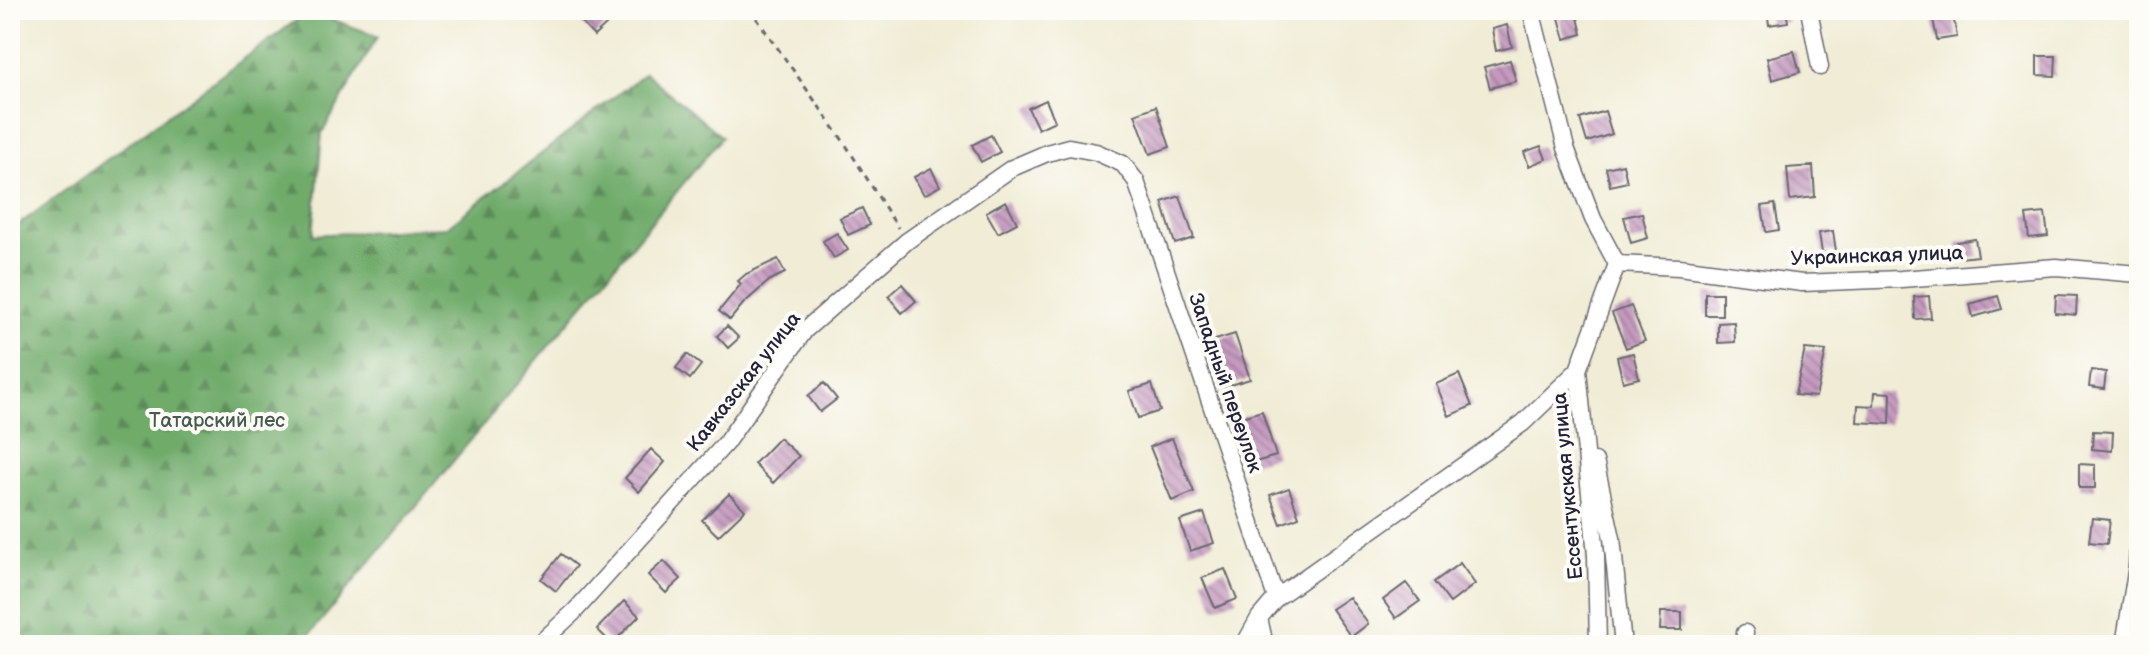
<svg xmlns="http://www.w3.org/2000/svg" width="2149" height="655" font-family="'Balsamiq Sans',sans-serif">
<defs>
<pattern id="forest-firs" width="22" height="20" patternUnits="userSpaceOnUse" patternTransform="scale(2)"><rect width="22" height="20" fill="#70ab6a"/><path d="M5 1l3.5 6h-7zM16 11l3.5 6h-7z" fill="#5c8b58"/></pattern>
<pattern id="building-back-hatch" width="6" height="6" patternUnits="userSpaceOnUse" patternTransform="scale(2)"><rect width="6" height="6" fill="#c59abf"/><path d="M-1 5l2 2M0 0l6 6M5-1l2 2" fill="none" stroke="#a07d9c"/></pattern>
</defs>
<rect width="100%" height="100%" fill="#fdfcf7"/>
<filter id="ink" filterUnits="userSpaceOnUse"><feTurbulence type="fractalNoise" baseFrequency=".0125" numOctaves="2"/><feDisplacementMap in="SourceGraphic" scale="16" xChannelSelector="R" yChannelSelector="G"/><feConvolveMatrix kernelMatrix="1 2 1 2 8 2 1 2 1" color-interpolation-filters="sRGB"/></filter>
<filter id="wash" filterUnits="userSpaceOnUse"><feTurbulence type="fractalNoise" baseFrequency=".006" numOctaves="4" result="noise"/><feDisplacementMap in="SourceGraphic" scale="32" xChannelSelector="R" yChannelSelector="G"/><feGaussianBlur stdDeviation="1.8" result="paint"/><feColorMatrix in="noise" values="0 0 0 0 0 0 0 0 0 0 0 0 0 0 0 0 0 1.4 0 .05"/><feComposite in="paint" operator="in"/></filter>
<g filter="url(#wash)">
<rect width="100%" height="100%" fill="#f0ecd5"/>
<path fill="url(#forest-firs)" stroke="#496652" stroke-width="2" d="M309 11 378 36 322 133 313 235 447 227 645 73 722 137 301 645H10V231Z"/>
<g id="blocks">
<path fill="url(#building-back-hatch)" d="M590 10H615L602 20 606 25 594 36 579 20Z
M1767 10H1786L1788 22 1769 25Z
M1952 10 1957 37 1937 40 1932 13Z
M1577 14 1582 34 1565 39 1559 18Z
M1507 25 1512 47 1496 51 1492 29Z
M1794 51 1800 72 1772 80 1767 58Z
M2037 56H2056L2055 76 2037 75Z
M1510 60 1516 81 1490 88 1484 67Z
M1046 100 1055 121 1038 129 1028 108Z
M1156 106 1170 147 1150 154 1135 114Z
M1605 111 1612 134 1587 142 1580 119Z
M991 135 1000 152 981 162 972 145Z
M1541 146 1546 159 1529 166 1524 152Z
M1623 164 1627 182 1610 186 1606 168Z
M1813 166 1815 197 1790 200 1787 168Z
M931 168 940 186 924 195 914 177Z
M1180 196 1194 238 1175 244 1162 202Z
M1006 201 1017 223 998 233 986 212Z
M1775 204 1779 230 1766 232 1762 206Z
M862 208 870 225 848 235 840 218Z
M1642 213 1648 238 1631 243 1624 217Z
M2045 213 2048 236 2029 238 2026 215Z
M1833 231 1836 251 1822 253 1819 233Z
M837 233 848 250 834 258 823 241Z
M1975 239 1978 256 1960 258 1957 242Z
M778 259 785 273 770 280 743 304 730 320 719 311 741 284 738 281 746 274Z
M902 284 916 301 902 313 888 296Z
M1705 293H1722V315H1705Z
M2056 295 2077 296 2076 315 2055 313Z
M1929 296 1931 318 1915 319 1914 297Z
M1998 296 2002 309 1973 317 1970 304Z
M1631 306 1645 341 1626 348 1612 313Z
M1734 322 1735 342 1718 343V323Z
M727 326 739 338 728 348 717 336Z
M1235 334 1250 379 1223 387 1209 342Z
M1805 349 1826 351 1816 397 1795 395Z
M1633 353 1639 378 1623 382 1617 357Z
M687 354 701 365 690 379 676 368Z
M2091 370 2106 372 2104 389 2089 387Z
M1459 374 1472 406 1449 416 1436 384Z
M824 383 837 399 820 412 808 396Z
M1152 384 1160 411 1138 418 1129 391Z
M1875 392 1891 393 1890 424 1857 422 1858 405 1874 406Z
M1262 411 1276 456 1252 463 1238 418Z
M2093 431 2113 432 2112 451 2092 449Z
M779 438 799 456 773 483 754 464Z
M1172 438 1194 492 1172 501 1150 447Z
M651 449 665 462 639 492 625 478Z
M2079 464 2095 465V488H2079Z
M1289 488 1299 517 1281 524 1270 495Z
M729 494 745 510 718 536 702 520Z
M1204 513 1214 543 1190 551 1180 521Z
M2092 518 2110 520 2107 544 2089 542Z
M561 554 576 566 556 591 541 579Z
M664 561 681 579 666 593 648 575Z
M1460 563 1475 584 1450 603 1434 582Z
M1225 569 1237 599 1215 608 1202 578Z
M1406 583 1420 601 1396 618 1383 600Z
M1349 597 1368 624 1351 637 1331 609Z
M624 601 639 616 612 644 597 629Z
M1661 612H1682V630H1660Z"/>
</g>
</g>
<g filter="url(#ink)">
<use href="#blocks" fill-opacity="0" stroke="#6a6971" stroke-width="2"/>
<g fill="none" stroke-linecap="round" stroke-linejoin="round">
<defs>
<path id="minor" d="M1531 10 1566 148 1593 219 1617 264 1578 370 1596 555 1598 645
M1809 10 1820 67
M1617 264 1679 267 1802 283 1901 279 2056 267 2139 274
M1595 461 1612 538 1623 645
M1259 618 1265 645
M538 645 574 612 725 444 805 330 907 241 1012 168 1047 153 1069 147 1096 152 1123 164 1136 181 1276 598
M1244 645 1259 618 1276 598 1523 423 1578 370
M1744 645 1745 633
M2124 645 2137 566 2139 530"/>
</defs>
<use href="#minor" stroke="#6a6971" stroke-width="19"/>
<path stroke="#6a6971" stroke-width="3" stroke-dasharray="6 6" stroke-linecap="butt" d="M747 10 757 19 844 142 898 228"/>
<use href="#minor" stroke="#fff" stroke-width="16"/>
</g>
</g>
<g text-anchor="middle" dominant-baseline="central" stroke-width="8" stroke-linejoin="round" paint-order="stroke">
<g font-size="20" fill="#22223b" stroke="#fdfcf7">
<text transform="translate(1877 256) rotate(-2)">Украинская улица</text>
<text transform="translate(744 382) rotate(-52)">Кавказская улица</text>
<text transform="translate(1225 383) rotate(71)">Западный переулок</text>
<text transform="translate(1568 486) rotate(-95)">Ессентукская улица</text>
</g>
<g font-size="20" fill="#475b51" stroke="#fdfcf7">
<text x="217" y="421">Татарский лес</text>
</g>
</g>
<rect width="2149" height="655" fill="none" stroke="#fdfcf7" stroke-width="40"/>
</svg>
